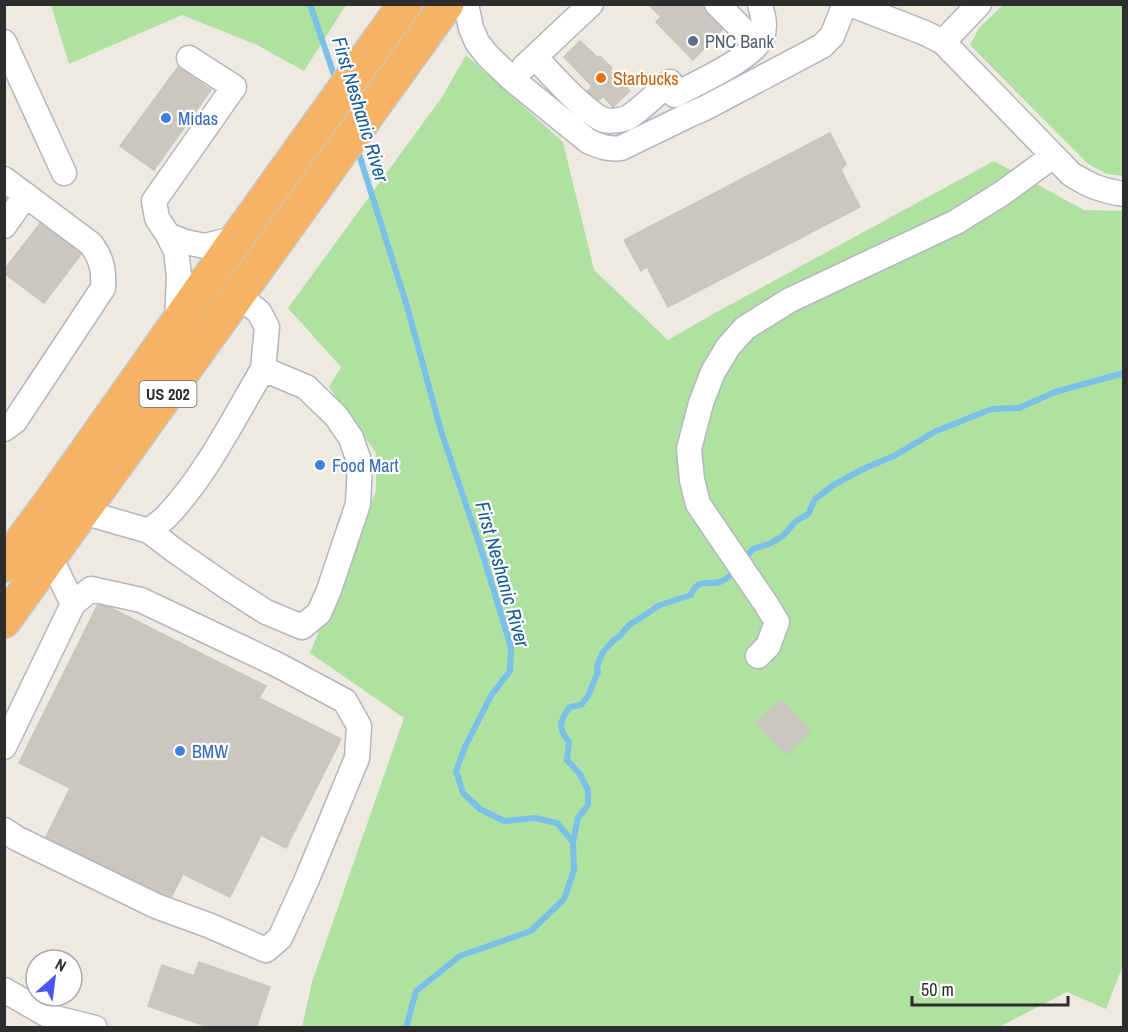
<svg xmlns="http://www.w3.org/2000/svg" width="1128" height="1032" font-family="'Archivo Narrow',sans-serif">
<rect width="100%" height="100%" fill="#eeeae1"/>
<path fill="#afe1a1" d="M1004 4 1123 5V176L1107 174 1088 164 970 45 979 28Z
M51 5V4L346 5 304 71 257 45 182 15 69 64Z
M466 55 563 142 594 270 668 340 713 314 994 161 1084 210 1123 211 1124 963 1106 1009 1067 992 997 1028 302 1027 312 982 404 718 310 653 376 491V453L329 387 341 367 288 308 442 97Z"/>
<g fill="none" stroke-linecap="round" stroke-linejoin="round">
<path stroke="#7ac0e9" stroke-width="6" d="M310 4 336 81
M357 148 407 306 441 431 481 549 511 647 510 671 492 694 465 747 456 771 463 793 480 809 504 821 535 818 557 823 573 842 574 870 564 899 531 931 460 956 416 991 406 1028
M749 554 753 549 769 544 783 536 795 522 808 514 815 499 835 484 865 468 894 456 936 431 992 409 1019 408 1055 392 1124 373
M573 842 578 818 588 805V790L579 773 567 760 569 742C557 728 560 720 570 707L581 705 588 696 598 672 597 666 603 652 613 641 621 635 628 626 660 605 691 595C697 578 707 585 720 582 727 579 732 574 736 569"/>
</g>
<path fill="#cac6c0" stroke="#c9c6ba" stroke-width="1.5" d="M648 4H711L729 23 693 60 656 22 661 17Z
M580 41 598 58 600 56 612 68 610 71 630 91 613 107 603 96 595 104 585 94 592 86 564 57Z
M178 67 211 90 154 170 120 146Z
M830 133 846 164 841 170 860 207 668 307 647 267 641 271 624 240Z
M45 217 86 248 44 303 4 273V270Z
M99 602 266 686 259 698 341 739 286 848 261 835 230 897 183 874 167 906 43 843 70 788 19 763Z
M781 700 810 731 786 754 756 723Z
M199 962 270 987 256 1028H211L148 1006 162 965 194 976Z"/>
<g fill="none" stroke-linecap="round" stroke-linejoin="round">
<defs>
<path id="minor" d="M466 4 471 28 477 42 487 55 512 79 588 141C599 146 609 150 621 148L689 115 705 108 822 46 832 36 845 4
M717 4 747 34 754 48
M850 4 925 33 943 42 1071 174C1090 186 1100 190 1124 194
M4 42 64 173
M943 42 979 4
M535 57C550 73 585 113 604 120 610 122 621 120 627 118 637 113 660 91 670 82
M524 67 591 4
M675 95C696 83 754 58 762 37 766 26 763 16 760 4
M4 179 91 244C102 259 104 270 103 288L15 421 4 429
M4 226 26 195
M168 235 185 242 205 246 237 238
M177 322 179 276 176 251 168 235 157 218 154 201 234 87 189 58
M83 512 149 531 174 550 227 587 266 612 302 627 319 613 329 590 358 504 360 464 351 438 336 416 306 387 263 369 267 327 259 312 238 295
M149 531C155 526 161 522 167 516 206 475 234 418 263 369
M758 656 768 646 777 622 766 604 698 504 692 480 689 449 701 403 713 372 728 347 745 328 790 300 956 222 1001 194 1053 156
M4 747 73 604 50 557
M4 830 16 838 156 906 208 925 266 950 280 938 307 879 357 758 359 726 345 701 276 664 141 600 91 589 73 604
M4 990 51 1017 95 1028"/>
<path id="highway" d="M4 565 52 500 237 238 405 4
M4 621 447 4"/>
</defs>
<use href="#minor" stroke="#b4b5c0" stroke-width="27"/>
<use href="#highway" stroke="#c8c8c8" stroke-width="36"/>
<use href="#minor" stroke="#fff" stroke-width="24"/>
<use href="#highway" stroke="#f6b363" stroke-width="33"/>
</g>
<circle fill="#5c6f8a" stroke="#fff" stroke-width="2" cx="693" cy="41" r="6"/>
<circle fill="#e8710a" stroke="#fff" stroke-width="2" cx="601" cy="78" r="6"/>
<g fill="#3f7fe0" stroke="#fff" stroke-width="2">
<circle cx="166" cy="118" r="6"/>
<circle cx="320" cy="465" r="6"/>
<circle cx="180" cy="751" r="6"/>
</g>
<g text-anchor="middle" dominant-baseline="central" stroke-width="4.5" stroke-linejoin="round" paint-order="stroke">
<rect fill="#fff" stroke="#6c6c6c" stroke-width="1.5" x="139.5" y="381" width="57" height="26" rx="4.5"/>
<g font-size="16" font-weight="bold" fill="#2d2d2d">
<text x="168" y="394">US 202</text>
</g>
<g font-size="18" fill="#4e5e75" stroke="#fff" text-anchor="start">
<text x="705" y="41">PNC Bank</text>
</g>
<g font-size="18" fill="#c56008" stroke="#fff" text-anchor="start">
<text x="613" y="78">Starbucks</text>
</g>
<g font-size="18" fill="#366cbe" stroke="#fff" text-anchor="start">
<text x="178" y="118">Midas</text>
<text x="332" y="465">Food Mart</text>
<text x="192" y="751">BMW</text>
</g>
<g font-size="20" font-style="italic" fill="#155d99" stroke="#fff">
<text transform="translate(361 109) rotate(73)">First Neshanic River</text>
<text transform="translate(503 574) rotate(74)">First Neshanic River</text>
</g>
</g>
<rect width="1128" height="1032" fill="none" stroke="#2d2d2d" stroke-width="12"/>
<g transform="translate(54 978) rotate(28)"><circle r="28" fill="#ffffff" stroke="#ababab" stroke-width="1.5"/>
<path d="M0-4.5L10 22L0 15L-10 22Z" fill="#4b57f1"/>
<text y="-9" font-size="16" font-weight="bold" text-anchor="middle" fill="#2d2d2d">N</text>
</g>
<path d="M912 996v9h156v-9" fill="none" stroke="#2d2d2d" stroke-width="3"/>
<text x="921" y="996" font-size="18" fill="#2d2d2d" stroke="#ffffff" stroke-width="4.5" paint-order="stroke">50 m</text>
</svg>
